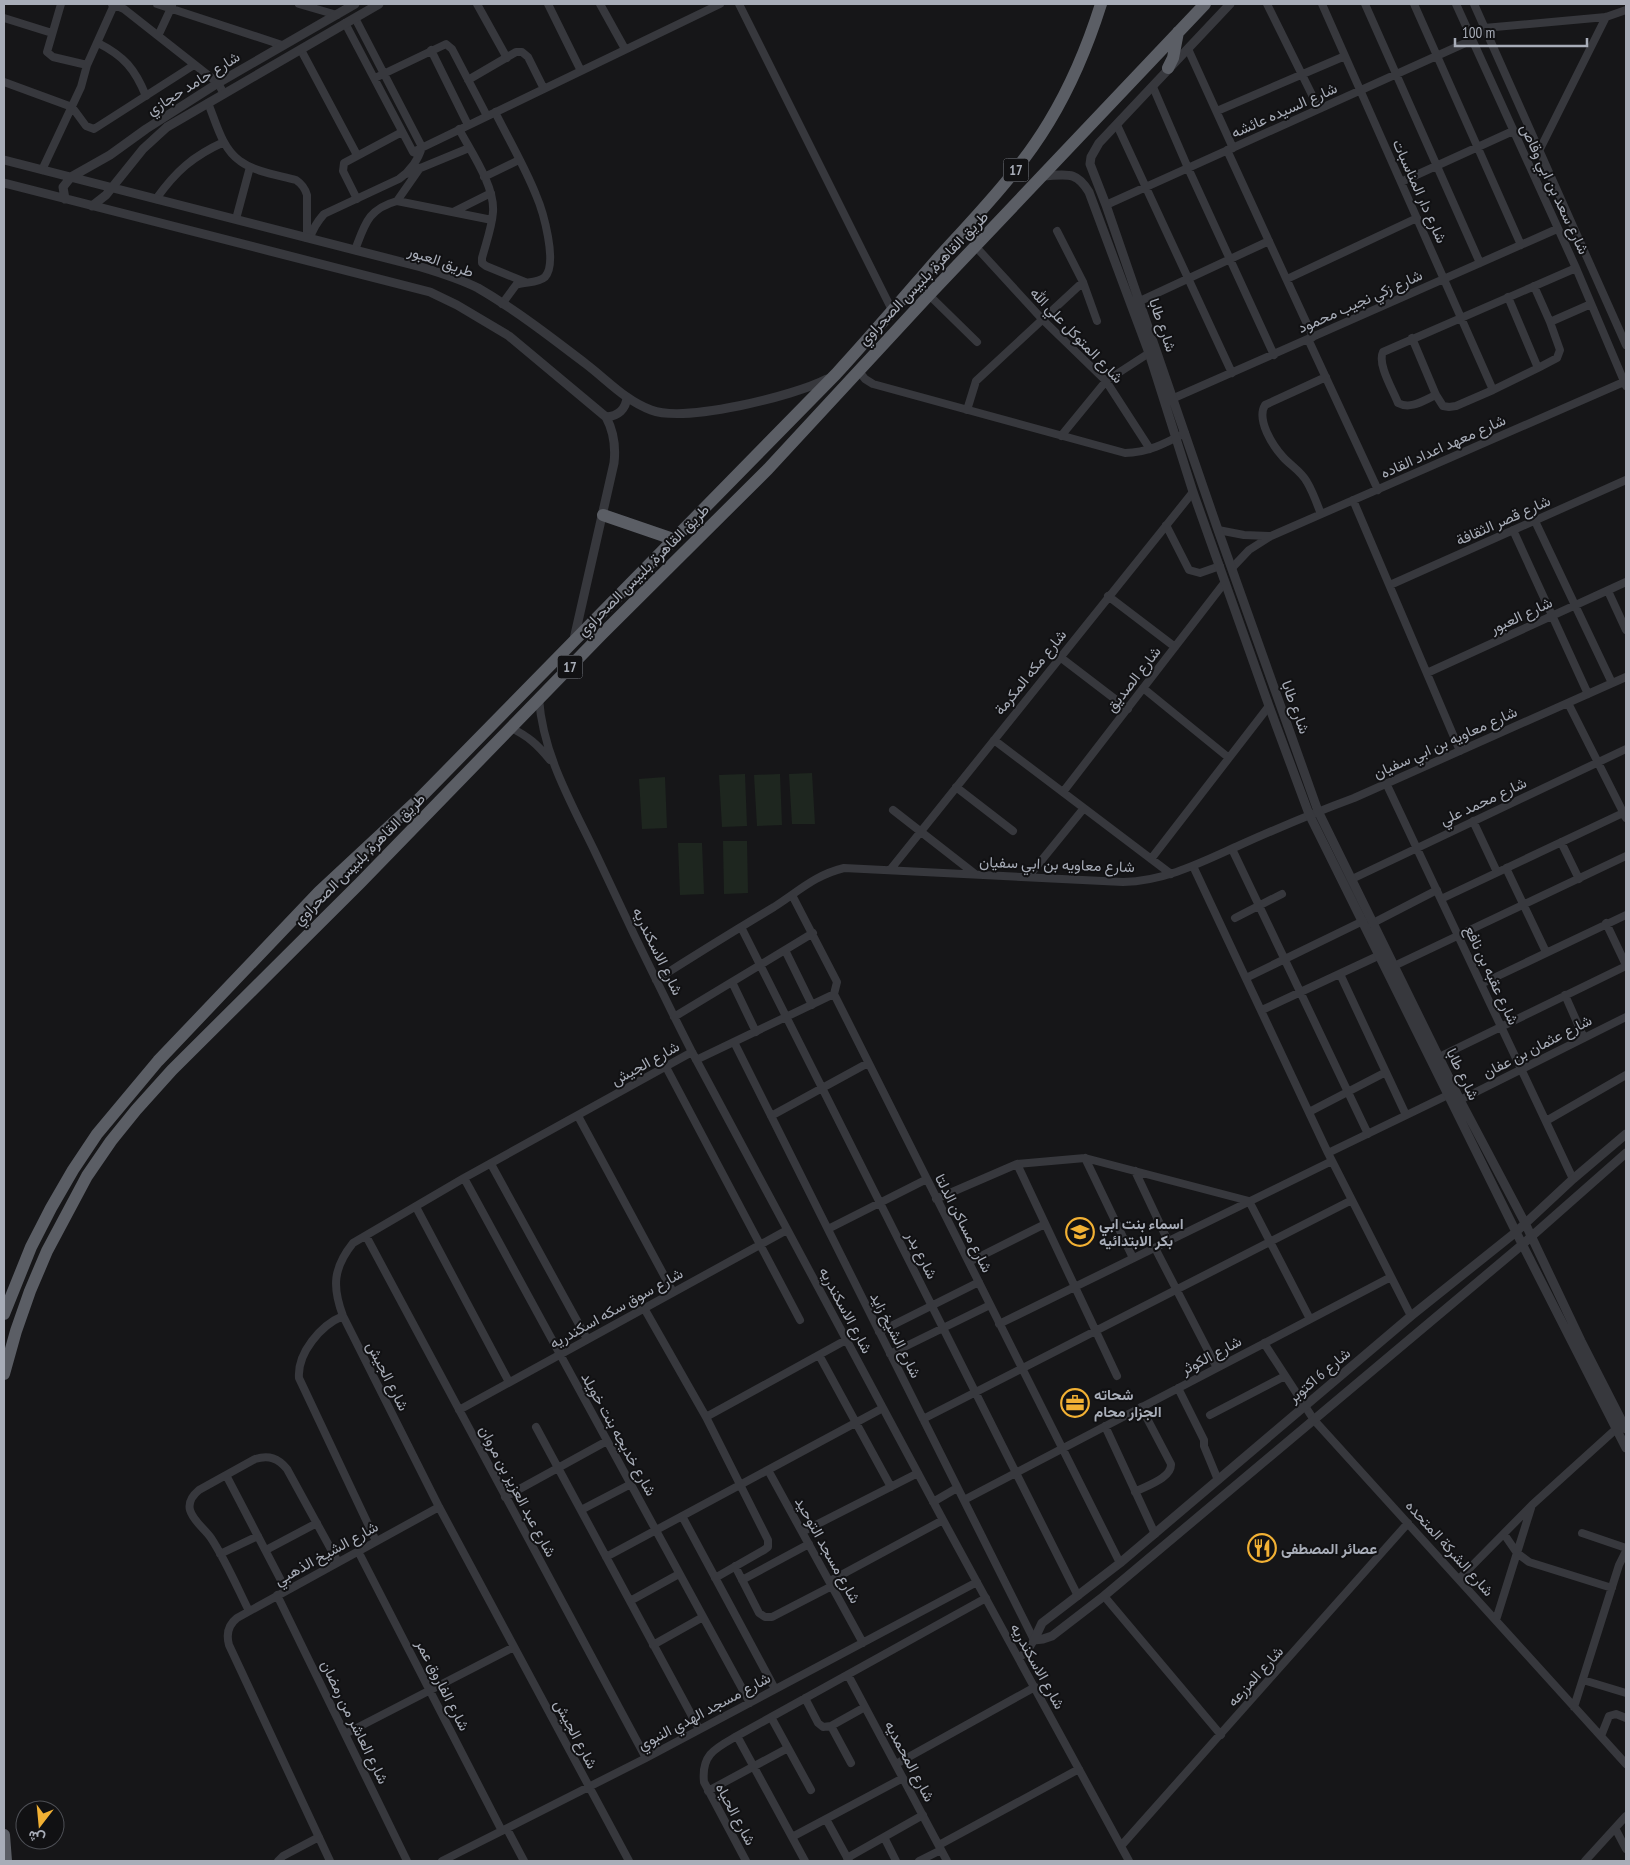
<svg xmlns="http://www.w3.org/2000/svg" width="1630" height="1865" font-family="'PT Sans Narrow',Vazirmatn,sans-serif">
<rect width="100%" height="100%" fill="#161618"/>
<path fill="#1e261f" d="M812 773 815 824H792L789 774Z
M745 774 747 826 722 827 719 775Z
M780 774 782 825 757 826 754 775Z
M665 777 667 828 642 829 639 779Z
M723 841H747L748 893 724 894Z
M678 843H702L704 894 680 895Z"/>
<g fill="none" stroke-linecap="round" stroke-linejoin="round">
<path stroke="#37383d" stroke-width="8" d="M61 4 47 52 53 57 87 65
M112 4 124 9 218 83 224 94
M157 4 282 45
M299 4 337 15
M477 4 507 58
M548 4 581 71
M600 4 625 49
M739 4 893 312
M1267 4 1319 109
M1322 4 1493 390
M1365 4 1480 263
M1414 4 1521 245
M1456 4 1576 268 1626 386
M1474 4 1626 345
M4 18 52 33
M345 23 413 152 415 153
M1484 28 1606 17 1626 10
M158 36 172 6
M98 43C124 56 135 69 146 96
M1188 49 1233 148
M301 50 357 155
M431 50 468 125
M375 78 446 44 452 49 487 116
M468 80 516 52H522L528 57 544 89
M4 82 72 107 86 126 94 129 194 65
M1153 87 1188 168 1274 355
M208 103C216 122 222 149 240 161 255 172 278 175 296 180 302 184 305 188 307 195V238
M1217 111 1345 56
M495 112C509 140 525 167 536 195 543 211 558 263 545 277 537 284 525 281 516 285L502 304
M1117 125 1232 373
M459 129C471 152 495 186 493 212 492 227 486 243 482 258V263L486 266 525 282
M1227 150 1313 337
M1539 151 1606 17
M413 152 720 4
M42 170 81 87 87 65 114 5
M406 174 469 148
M484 177 519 160
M1401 182 1513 131
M156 199C176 171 193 156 224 142
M357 199 343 171 344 163 402 132
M397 201 420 168
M1106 205 1472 40
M453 212 491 193
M236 219 250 167
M1057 231 1083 282 1097 321
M310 238C313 228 317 222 324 214L399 179C410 171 418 161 422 147L355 18
M976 247 1043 320 1106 381 1150 449
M355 250C365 224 368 209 397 201L492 220
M1287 279 1417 218
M1534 286 1550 322 1560 350 1557 358 1538 368
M929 295 977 342
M1140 301 1269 241
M1550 322 1591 304
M1412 338 1436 395 1443 406 1449 407 1456 406 1493 390 1538 368 1508 297
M1308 339 1378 490
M858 370 865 379 873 384 1125 453C1147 453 1166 443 1185 433
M1436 395C1424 400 1411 410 1398 403 1393 390 1377 364 1383 352L1576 268
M1174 398 1557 229
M967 410 976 381 1083 282
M1061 436 1106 381 1149 353
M1353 500 1460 751
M1321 514C1317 504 1313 492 1307 482 1301 471 1291 466 1283 457 1273 446 1256 420 1265 405L1326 377
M1535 521 1612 683
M1166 525 1189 570 1200 573 1220 566
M1218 530 1244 535 1269 536
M1513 530 1588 694
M1232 568 1249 550 1271 536 1626 381
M1390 585 1626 480
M1608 591 1626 630
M1108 596 1175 647
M1060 657 1128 709
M1427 673 1626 582
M1143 688 1229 758
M539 699C543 755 572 804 596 854 627 921 659 987 692 1052L943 1520 1129 1861
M1568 703 1626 818
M511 728C528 736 538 745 550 760
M994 740 1171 874
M1386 783 1573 1179
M956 787 1013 831
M1063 792 1225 582
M893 810 975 874
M1473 821 1497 872
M1561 842 1579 879
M1232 849 1368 1134
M1151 859 1269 706
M1193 866 1328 1153 1411 1316
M1506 868 1546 952
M890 870 1193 492
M1028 877 1084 808
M1352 879 1626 749
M792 895 837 982 834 994 1120 1563
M1441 899 1623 813
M1235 918 1282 894
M1373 923 1437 890
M1606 923 1626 965
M741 927 1078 1596
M785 950 812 1005
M1394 966 1626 856
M1340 974 1406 1115
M1246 978 1363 921
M656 980C695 955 734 931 774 907 799 891 815 875 844 868L1123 882C1166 881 1202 862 1240 845 1278 828 1316 812 1354 798L1626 677
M732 982 756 1032
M1481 984 1626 915
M1565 995 1584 1038
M1262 1010 1380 955
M674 1017 813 933
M734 1042 1034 1640 1028 1650 1019 1658
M1435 1059 1626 966
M696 1060 834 994
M666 1067 800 1320
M1460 1100 1626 1017
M1309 1112 1386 1072
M578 1116 673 1292
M771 1116 868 1063
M1546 1121 1626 1075
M1328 1153 1448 1095
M1085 1158 1133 1258
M491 1164 587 1339
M1017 1164 1117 1376
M1135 1171 1168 1241
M464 1178 750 1703
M936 1199 1017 1164 1085 1158 1249 1201 1310 1319
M416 1207 509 1382
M828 1229 927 1179
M366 1236 646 1758
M1155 1248 1217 1368
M969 1262 1045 1224
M644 1308 706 1417 768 1540V1547L764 1550 715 1578
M343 1316C321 1325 297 1353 299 1378L376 1541
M999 1324 1332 1161
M879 1332 979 1282
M1264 1343 1314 1420 1626 1764
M890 1354 990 1305
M819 1355 891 1487
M1178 1388 1204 1440V1446L1218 1480
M459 1410 787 1230
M1210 1415 1285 1376
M706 1417 846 1340
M923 1419 1352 1200
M1105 1426 1155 1534
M536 1427 699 1729
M768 1470 863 1643
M226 1475 286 1590
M1135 1492C1146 1486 1172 1478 1171 1464L1141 1407
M505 1497 607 1441
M964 1500 1391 1277
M933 1502 957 1488
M581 1510 631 1484
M682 1516 775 1689
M802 1532 918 1473
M1582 1533 1626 1548
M1504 1534 1517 1553 1529 1562 1612 1588
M266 1550 317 1523
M358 1551 502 1831
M220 1554 258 1536
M606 1557 883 1408
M735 1566 759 1613 765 1617H772L832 1586
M1459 1579 1532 1505 1616 1429
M742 1580 809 1544
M830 1581 943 1520
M277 1595 407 1861
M1104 1596 1221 1735
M630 1601 679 1574
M249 1611C237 1587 226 1561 211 1538 205 1529 193 1521 190 1510 188 1502 193 1495 199 1490L255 1459C269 1455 278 1458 287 1469L338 1562
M1496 1620 1531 1508
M653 1645 703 1617
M848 1675 947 1861
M1583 1680 1626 1693
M805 1698 818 1723 823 1727 831 1726 865 1707
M1574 1707 1619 1565 1626 1551
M771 1717 811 1790
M831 1726 851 1763
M345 1734 514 1647
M737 1736 805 1861
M1601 1736 1609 1716 1616 1714 1626 1718
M896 1764 1035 1687
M708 1791 788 1748
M826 1819 849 1861
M1615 1828 1626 1849
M507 1829 524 1861
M792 1837 903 1778
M884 1837 896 1861
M939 1845 1079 1769
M1121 1846 1408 1523
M847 1858 923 1815
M278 1861 283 1856 319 1837
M330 1861 229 1645C226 1634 228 1625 237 1618L439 1507
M442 1861 646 1758 977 1582
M629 1861 439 1507 343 1316C332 1287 333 1268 353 1243L464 1178 692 1052
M746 1861 704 1782C701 1754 716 1748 737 1736L986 1598
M919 1861 941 1850
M1585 1861 1626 1816"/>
<path stroke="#37383d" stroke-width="9" d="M1230 4 1099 143 1091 157 1090 164 1106 205 1218 530 1318 811 1460 1100 1525 1223 1581 1341 1626 1429
M4 160 421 267C441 273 460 279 478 288 516 310 552 338 586 364 607 380 626 401 651 410 685 423 794 396 827 379
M1043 176C1066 175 1076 170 1089 192L1149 353 1193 492 1269 706 1309 814 1516 1232 1626 1448
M4 183 430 292 457 305 509 336 606 417C614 432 616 446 614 463L574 639
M65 199 63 187 71 177 110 155 146 129 218 83 355 4
M92 206 106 195 143 149 167 127 379 4
M606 417C618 416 626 409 627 397
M1626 1134 1573 1179 1516 1232 1411 1316 1120 1563 1042 1623 1034 1640 1043 1639 1052 1636 1104 1596 1523 1244 1626 1153"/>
<path stroke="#5b5e65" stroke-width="12" d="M1168 68 1173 58 1178 32
M603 515 673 539
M4 1314 31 1247 51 1208 73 1170 97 1134 158 1061 319 892 420 798 836 374C871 336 905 296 939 257 978 214 1019 172 1049 122 1072 84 1088 45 1101 4
M4 1374 16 1331 30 1291 47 1251 87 1176 111 1141 136 1110 172 1070 360 883 601 635 768 469 929 295 1205 4
M4 1835 6 1861"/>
</g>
<defs>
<symbol id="school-ring" viewBox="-11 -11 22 22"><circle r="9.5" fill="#111113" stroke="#f2b134" stroke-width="1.5"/><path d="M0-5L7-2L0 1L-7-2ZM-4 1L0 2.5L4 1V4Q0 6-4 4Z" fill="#f2b134"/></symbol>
<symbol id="office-ring" viewBox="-11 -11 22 22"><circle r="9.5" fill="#111113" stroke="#f2b134" stroke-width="1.5"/><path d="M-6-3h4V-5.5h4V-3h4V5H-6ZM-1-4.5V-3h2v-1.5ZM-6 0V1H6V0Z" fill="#f2b134"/></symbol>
<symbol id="restaurant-ring" viewBox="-11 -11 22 22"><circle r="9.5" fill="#111113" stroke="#f2b134" stroke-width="1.5"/><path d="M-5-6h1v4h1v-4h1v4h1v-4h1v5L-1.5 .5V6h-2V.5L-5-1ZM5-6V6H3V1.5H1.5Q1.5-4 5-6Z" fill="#f2b134"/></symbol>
</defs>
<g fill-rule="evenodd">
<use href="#school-ring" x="1064" y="1216" width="32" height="32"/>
<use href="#office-ring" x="1059" y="1387" width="32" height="32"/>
<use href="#restaurant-ring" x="1246" y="1532" width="32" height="32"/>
</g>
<g text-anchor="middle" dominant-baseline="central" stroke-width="4" stroke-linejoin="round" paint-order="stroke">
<g fill="#111113" stroke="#7b7e86" stroke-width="1">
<rect x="1003.5" y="158.5" width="25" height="23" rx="4"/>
<rect x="557.5" y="655.5" width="25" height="23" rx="4"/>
</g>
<g font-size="14" font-weight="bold" fill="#a8adb8">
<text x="1016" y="170">17</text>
<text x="570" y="667">17</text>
</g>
<g font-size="15" fill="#a8adb8" stroke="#111113">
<text transform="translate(193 83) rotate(-32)">شارع حامد حجازي</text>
<text transform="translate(1284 110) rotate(-24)">شارع السيده عائشه</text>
<text transform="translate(1555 189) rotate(65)">شارع سعد بن ابي وقاص</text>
<text transform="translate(1420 191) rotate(66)">شارع دار المناسبات</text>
<text transform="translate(441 261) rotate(19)">طريق العبور</text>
<text transform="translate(923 278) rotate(-46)">طريق القاهرة, بلبيس الصحراوي</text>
<text transform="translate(1360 301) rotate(-24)">شارع زكي نجيب محمود</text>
<text transform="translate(1163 325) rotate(71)">شارع طابا</text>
<text transform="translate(1077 335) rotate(46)">شارع المتوكل علي الله</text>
<text transform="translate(1443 446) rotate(-24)">شارع معهد اعداد القاده</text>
<text transform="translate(1503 520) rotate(-24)">شارع قصر الثقافة</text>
<text transform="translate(643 570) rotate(-45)">طريق القاهرة, بلبيس الصحراوي</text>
<text transform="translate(1521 615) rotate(-25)">شارع العبور</text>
<text transform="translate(1030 672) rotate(-51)">شارع مكه المكرمة</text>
<text transform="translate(1133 679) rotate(-52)">شارع الصديق</text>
<text transform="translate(1296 707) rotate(70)">شارع طابا</text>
<text transform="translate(1445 742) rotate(-24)">شارع معاويه بن ابي سفيان</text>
<text transform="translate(1483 801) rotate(-25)">شارع محمد علي</text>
<text transform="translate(359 859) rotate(-45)">طريق القاهرة, بلبيس الصحراوي</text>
<text transform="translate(1057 864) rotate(2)">شارع معاويه بن ابي سفيان</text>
<text transform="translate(658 951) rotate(64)">شارع الاسكندريه</text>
<text transform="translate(1492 975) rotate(65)">شارع عقبه بن نافع</text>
<text transform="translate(1537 1046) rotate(-27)">شارع عثمان بن عفان</text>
<text transform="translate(645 1063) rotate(-29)">شارع الجيش</text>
<text transform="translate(1463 1074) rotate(64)">شارع طابا</text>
<text transform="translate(964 1223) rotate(63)">شارع مساكن الدلتا</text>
<text transform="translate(922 1255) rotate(63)">شارع بدر</text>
<text transform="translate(616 1308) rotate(-29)">شارع سوق سكه اسكندريه</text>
<text transform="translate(846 1310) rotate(62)">شارع الاسكندريه</text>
<text transform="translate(896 1335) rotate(63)">شارع الشيخ زايد</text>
<text transform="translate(1211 1355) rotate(-28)">شارع الكوثر</text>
<text transform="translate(1319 1375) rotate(-40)">شارع 6 اكتوبر</text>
<text transform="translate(388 1376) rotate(63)">شارع الجيش</text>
<text transform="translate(619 1434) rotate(61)">شارع خديجه بنت خويلد</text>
<text transform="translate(518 1491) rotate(62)">شارع عبد العزيز بن مروان</text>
<text transform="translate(1450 1548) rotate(48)">شارع الشركة المتحده</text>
<text transform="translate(828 1550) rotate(61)">شارع مسجد التوحيد</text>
<text transform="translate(326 1553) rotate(-29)">شارع الشيخ الذهبي</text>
<text transform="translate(1038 1666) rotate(61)">شارع الاسكندريه</text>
<text transform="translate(1255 1676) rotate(-48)">شارع المزرعه</text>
<text transform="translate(443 1685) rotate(63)">شارع الفاروق عمر</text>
<text transform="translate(704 1711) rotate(-28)">شارع مسجد الهدي النبوي</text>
<text transform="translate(355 1722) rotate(64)">شارع العاشر من رمضان</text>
<text transform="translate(576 1734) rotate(62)">شارع الجيش</text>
<text transform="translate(910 1761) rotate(62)">شارع المحمديه</text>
<text transform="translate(736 1814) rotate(62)">شارع الحياه</text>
</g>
<g font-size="15" font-weight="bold" fill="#a8adb8" stroke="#111113" text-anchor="start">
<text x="1099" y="1223">اسماء بنت ابي<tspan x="1099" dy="17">بكر الابتدائيه</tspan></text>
<text x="1094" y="1394">شحاته<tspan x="1094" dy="17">الجزار محام</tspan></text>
<text x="1281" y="1548">عصائر المصطفى</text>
</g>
</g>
<rect width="1630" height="1865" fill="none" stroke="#a8adb8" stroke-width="10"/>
<g transform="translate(40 1825) rotate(196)"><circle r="24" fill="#111113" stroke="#4d4f55"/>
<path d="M0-4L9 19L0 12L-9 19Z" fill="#f2b134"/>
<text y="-8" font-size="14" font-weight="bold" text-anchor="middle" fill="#a8adb8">ش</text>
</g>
<path d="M1455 38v8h132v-8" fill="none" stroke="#a8adb8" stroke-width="2.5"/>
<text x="1462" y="38" font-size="15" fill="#a8adb8" stroke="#111113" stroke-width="4" paint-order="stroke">100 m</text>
</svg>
